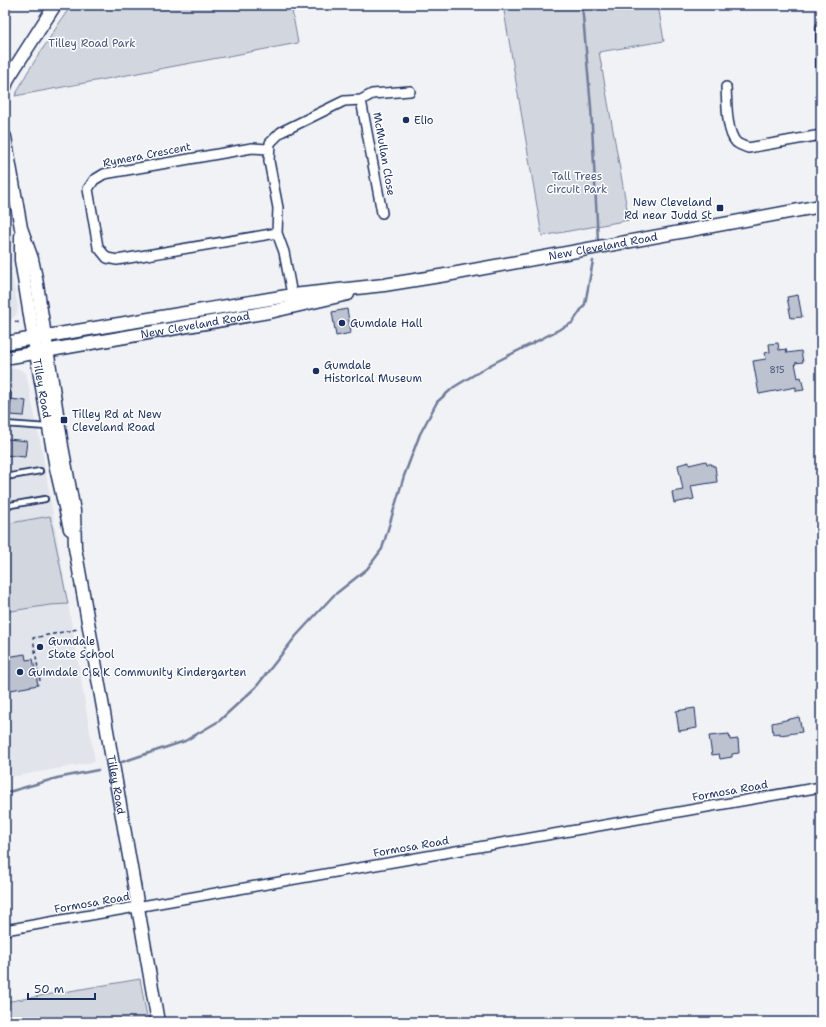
<svg xmlns="http://www.w3.org/2000/svg" width="826" height="1027" font-family="'Shantell Sans',sans-serif">
<rect width="100%" height="100%" fill="#f1f2f5"/>
<filter id="ink" filterUnits="userSpaceOnUse"><feTurbulence type="fractalNoise" baseFrequency=".025" numOctaves="2"/><feDisplacementMap in="SourceGraphic" scale="8" xChannelSelector="R" yChannelSelector="G"/><feConvolveMatrix kernelMatrix="1 2 1 2 8 2 1 2 1" color-interpolation-filters="sRGB"/></filter>
<g filter="url(#ink)">
<path fill="#e1e4ea" d="M5 243 18 306 17 314 5 325Z
M17 368 26 373 43 456 95 762 5 778V370Z"/>
<path fill="#d2d6df" stroke="#76829e" d="M71 5H291L298 43 15 96 27 73Z
M503 5H658L664 41 599 52 629 220 542 236Z
M50 516 68 604 50 605 5 612V524Z
M140 979 148 1022H5V1002Z"/>
<g fill="none" stroke-linecap="round" stroke-linejoin="round">
<path stroke="#707c9a" stroke-width="2.5" d="M582 5 591 107 598 241
M119 763 185 741 219 721 256 687 296 636 333 596 367 569 382 549 404 476 420 434 437 402 454 387 492 364 572 323 585 304 593 261
M5 793 57 778 98 770"/>
</g>
<path fill="#bcc2d0" stroke="#1b2f5e" d="M798 295 802 317 791 318 787 297Z
M347 309 351 333 336 336 332 312Z
M778 343 779 350 786 349 787 353 801 351 803 362 795 363 798 378 801 377 804 390 796 391V387L759 394 753 361 766 359 765 353 770 352 769 344Z
M11 399 26 401 24 416 10 415Z
M8 439 27 441 25 457 5 455V440Z
M706 461 707 464H712V466H715L717 482 691 486 694 499 674 503 672 492 683 490 678 465 689 462V465Z
M25 654 26 660 33 659 38 685 5 691V664H8L7 657Z
M695 708 697 728 679 731 676 711Z
M799 717 802 732 780 735V733L773 734 772 723Z
M729 734 730 740 738 739 739 753 732 754V757L720 759 719 754 712 755 709 736Z"/>
<g fill="none" stroke-linecap="round" stroke-linejoin="round">
<defs>
<path id="lane" d="M5 392 8 394 5 424 47 427
M5 477 40 471
M5 506 45 499"/>
<path id="street" d="M821 27V69
M726 87C727 102 726 131 736 142 739 145 744 146 748 148L821 135
M361 100 382 213
M268 149 252 148 104 174 94 180 88 189 98 247 107 258 117 260 277 233
M293 300 284 252 277 233 278 208 269 161 270 143 281 132 344 101 361 100 372 94 410 91
M5 930 821 787"/>
<g id="secondary">
<path d="M5 87 9 77 55 5"/>
<path id="s1" d="M5 137 21 228 32 259 36 278 62 446 74 511 75 548 80 576 158 1022"/>
<path id="s2" d="M21 236V260L36 353 56 468 70 529"/>
<path id="s3" d="M5 343 293 295 384 285 452 274 821 206"/>
<path id="s4" d="M5 358 274 311 348 294"/>
</g>
</defs>
<use href="#lane" stroke="#1b2f5e" stroke-width="8"/>
<use href="#street" stroke="#1b2f5e" stroke-width="12"/>
<use href="#secondary" stroke="#1b2f5e" stroke-width="15"/>
<path stroke="#1b2f5e" stroke-width="1.5" stroke-dasharray="4 3" stroke-linecap="butt" d="M5 270 12 269
M15 321 19 323
M40 681 33 638 78 629"/>
<use href="#lane" stroke="#fff" stroke-width="4.5"/>
<use href="#street" stroke="#fff" stroke-width="9"/>
<use href="#secondary" stroke="#fff" stroke-width="12"/>
</g>
</g>
<g fill="#1b2f5e" stroke="#fff" stroke-width="1.5">
<circle cx="406" cy="120" r="4"/>
<rect x="716" y="204" width="8" height="8" rx="2"/>
<circle cx="342" cy="323" r="4"/>
<circle cx="316" cy="371" r="4"/>
<rect x="60" y="416" width="8" height="8" rx="2"/>
<circle cx="40" cy="647" r="4"/>
<circle cx="20" cy="672" r="4"/>
</g>
<g text-anchor="middle" dominant-baseline="central" stroke-width="3" stroke-linejoin="round" paint-order="stroke">
<g font-size="9" fill="#43547a">
<text x="777" y="370">815</text>
</g>
<g font-size="11" fill="#49597e" stroke="#fff">
<text x="92" y="43">Tilley Road Park</text>
<text x="577" y="176">Tall Trees<tspan x="577" dy="13">Circuit Park</tspan></text>
</g>
<g font-size="11" fill="#1b2f5e" stroke="#fff" text-anchor="start">
<text x="414" y="120">Elio</text>
<text x="712" y="202" text-anchor="end">New Cleveland<tspan x="712" dy="13">Rd near Judd St</tspan></text>
<text x="350" y="323">Gumdale Hall</text>
<text x="324" y="365">Gumdale<tspan x="324" dy="13">Historical Museum</tspan></text>
<text x="72" y="414">Tilley Rd at New<tspan x="72" dy="13">Cleveland Road</tspan></text>
<text x="48" y="641">Gumdale<tspan x="48" dy="13">State School</tspan></text>
<text x="28" y="672">Guimdale C &amp; K Community Kindergarten</text>
</g>
<g font-size="11" fill="#1b2f5e" stroke="#fff">
<text transform="translate(384 154) rotate(80)">McMullan Close</text>
<text transform="translate(147 155) rotate(-11)">Rymera Crescent</text>
<text stroke="none"><textPath href="#s3" startOffset="606">New Cleveland Road</textPath></text>
<text stroke="none"><textPath href="#s4" startOffset="193">New Cleveland Road</textPath></text>
<text stroke="none"><textPath href="#s2" startOffset="154">Tilley Road</textPath></text>
<text stroke="none"><textPath href="#s1" startOffset="658">Tilley Road</textPath></text>
<text transform="translate(730 791) rotate(-10)">Formosa Road</text>
<text transform="translate(411 847) rotate(-10)">Formosa Road</text>
<text transform="translate(92 903) rotate(-10)">Formosa Road</text>
</g>
</g>
<rect width="826" height="1027" fill="none" stroke="#fff" stroke-width="20"/>
<rect x="10" y="10" width="806" height="1007" fill="none" stroke="#1b2f5e" stroke-width="1.5" filter="url(#ink)"/>
<path d="M28 993v6h67v-6" fill="none" stroke="#1b2f5e" stroke-width="2"/>
<text x="34" y="993" font-size="12" fill="#1b2f5e" stroke="#ffffff" stroke-width="3" paint-order="stroke">50 m</text>
</svg>
